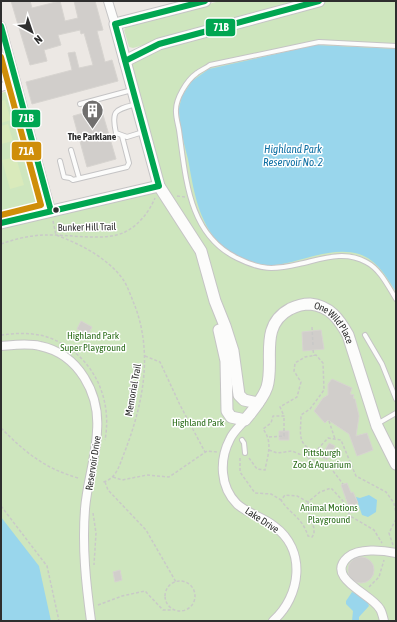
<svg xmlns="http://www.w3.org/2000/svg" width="397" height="622" font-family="'Asap Condensed',sans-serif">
<rect width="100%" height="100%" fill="#ece8e4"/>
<path fill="#cee6be" d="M220 1H309L133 48 129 47 124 30 128 25Z
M319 1H396V621H1V223L159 186 125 61 159 44Z
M8 91 38 202 1 211V93Z"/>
<path fill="#d9eabb" d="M5 100 11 120 1 123V101Z
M8 124 13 141 1 144V126Z
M16 157 24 185 10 189 2 160Z"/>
<path fill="#99d6ec" d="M316 45 396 49V292C386 276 377 260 359 254 331 246 302 262 275 265 263 266 253 262 242 258 201 241 195 198 188 159 184 143 179 126 179 108L182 96 192 81 209 69Z
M369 495 377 500 376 512 368 517 362 515 356 497 360 498Z
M1 517 39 566 51 621H1Z
M352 592C359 595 367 598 369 606L359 617V621H352L353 611 346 604V601Z"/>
<path fill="#d1cecb" stroke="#d7d4d0" d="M11 1H30L32 8 60 1 65 21 78 18 74 1H95L103 30 97 31 105 62 112 60 118 81 32 104 26 82 72 70 68 53 75 52 79 68 93 65 84 33 81 34 80 30 58 35 61 45 44 50 47 61 30 65Z
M101 108 116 159 87 167 73 116Z
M81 321 92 327 88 335 77 329Z
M321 330 324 349 303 351 302 332Z
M332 379 352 388 350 394 354 395 353 398 355 399 359 416 356 436 367 433 373 450 357 456 349 434 328 420 325 423 314 411 323 398 328 395V384Z
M279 431H289V440H279Z
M329 443 335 446 327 460 321 457Z
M347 483 351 493 353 492 358 503 355 504 357 511 351 513 341 485Z
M348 570a13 13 0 1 1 26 0a13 13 0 1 1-26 0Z
M120 570 122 580 115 582 113 572Z"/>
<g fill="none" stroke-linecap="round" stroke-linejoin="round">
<defs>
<path id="lane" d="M396 46 319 42 210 65C206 68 201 70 197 73 187 80 175 99 176 112 176 118 178 124 179 130 186 178 188 234 237 258 261 270 273 270 299 264 322 259 344 250 366 262 380 269 388 286 396 299
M80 104 132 90
M136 104C115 110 111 110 116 133L127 137 143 132
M71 150 79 178
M60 161 64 177 70 178 73 180 127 167 129 163 122 136
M365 335 382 364 396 399
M377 424 396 413
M242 440 244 443 245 453"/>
<path id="street" d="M108 1 115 24
M1 26 51 211
M1 87 16 83
M1 346C14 345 27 343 40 346 79 354 100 394 97 431 96 458 87 483 85 509 82 547 86 584 91 621
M245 420C240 426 233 432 230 439 219 460 220 487 237 504 248 514 263 517 274 526 307 550 301 596 273 621
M384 621C383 617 382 612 380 609 372 594 324 578 348 557 359 548 382 550 396 553"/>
<g id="secondary">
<path d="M205 1 115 24 159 186 201 251 215 301 225 326 233 351 239 395 244 400 258 403"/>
<path d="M125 61 159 44 319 1"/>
<path d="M1 223 159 186"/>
<path id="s1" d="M219 330 226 361 227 411 231 417 245 420C253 410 263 399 267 387 275 362 258 326 290 309 296 306 303 304 310 304 330 306 339 319 348 335L377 426 396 464"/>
</g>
</defs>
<use href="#lane" stroke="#c5c4c5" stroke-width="6"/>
<use href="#street" stroke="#c5c4c5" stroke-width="10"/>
<use href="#secondary" stroke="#c5c4c5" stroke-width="13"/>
<path stroke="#c9c9c8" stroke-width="1.5" stroke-dasharray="3 2" stroke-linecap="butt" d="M177 196 185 197
M53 221 56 235C80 244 106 257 122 278 128 286 131 297 135 306 153 354 143 404 125 451 120 463 117 479 103 482
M1 244C15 239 31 235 46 235 68 234 105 242 125 232 139 225 149 212 155 198
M312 327 313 345
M1 335C17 333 34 332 50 338 92 354 113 397 105 440
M313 350 314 356
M145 356 160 362 180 405 205 452
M329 421 335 439
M1 428C26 453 44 468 78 478
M269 437 284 436V416
M269 450 277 453 292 451 330 467 343 484
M240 458V472L255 493 271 494 281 500
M249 458 257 469 265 470C268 454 273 442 263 429L271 423 273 416H284L280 407 297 397 301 382 294 371 295 363 305 357 316 355 323 363 324 390 310 409 301 415C301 433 296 445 316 451L328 438 341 440 356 476 386 492 394 503 396 514
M113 477 122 480 147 475 169 477 207 451 218 452
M105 482 108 490 146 530 176 582
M308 502 297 496 285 495 281 500C291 515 302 517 308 536L312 537 314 534V528L309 515 308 502 320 492 331 488 343 501 350 516 374 530 382 543
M1 506 47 566 59 621
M93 513 96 533 94 565
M393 545 389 533 396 519
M165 596a15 15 0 1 1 30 0a15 15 0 1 1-30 0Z
M369 587 379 577 384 560
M98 605 122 596 145 591 163 610H173"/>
<use href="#lane" stroke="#fcfcfb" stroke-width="4"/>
<use href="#street" stroke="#fcfcfb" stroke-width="8"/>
<use href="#secondary" stroke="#fcfcfb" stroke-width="11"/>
<defs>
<path id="bus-1" d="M1 26 51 211
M125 61 159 44 319 1
M159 186 115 24 205 1
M1 223 159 186"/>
<path id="bus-2" d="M1 57 41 205 1 215"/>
</defs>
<use href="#bus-1" stroke="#fff" stroke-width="9"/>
<use href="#bus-2" stroke="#fff" stroke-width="9"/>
<use href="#bus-1" stroke="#00a651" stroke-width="6"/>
<use href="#bus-2" stroke="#cf8e09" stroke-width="6"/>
</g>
<defs>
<symbol id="building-pin" viewBox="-11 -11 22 30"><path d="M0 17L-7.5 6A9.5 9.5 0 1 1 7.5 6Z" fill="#706f6e" stroke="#fff"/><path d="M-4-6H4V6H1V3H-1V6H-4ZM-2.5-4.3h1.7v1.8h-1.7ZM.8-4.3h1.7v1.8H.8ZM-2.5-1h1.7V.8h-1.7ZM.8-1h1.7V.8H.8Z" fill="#fff"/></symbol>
</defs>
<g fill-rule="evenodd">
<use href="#building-pin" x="80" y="98" width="25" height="34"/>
</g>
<circle fill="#2e2e2e" stroke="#fff" stroke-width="1.5" cx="56" cy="210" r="3.5"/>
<g text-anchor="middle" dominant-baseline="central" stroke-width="3" stroke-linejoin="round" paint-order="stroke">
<g font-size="10" font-weight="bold" fill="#2e2e2e" stroke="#fff">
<text x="92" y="136">The Parklane</text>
</g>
<g font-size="10" fill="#2e2e2e" stroke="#fff">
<text transform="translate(87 227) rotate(-1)">Bunker Hill Trail</text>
<text stroke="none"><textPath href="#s1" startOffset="282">One Wild Place</textPath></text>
<text transform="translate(133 390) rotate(-80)">Memorial Trail</text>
<text transform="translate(93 463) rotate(-81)">Reservoir Drive</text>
<text transform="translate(262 520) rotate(33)">Lake Drive</text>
</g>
<g font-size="10" fill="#2c6e1b" stroke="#fff">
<text x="93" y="335">Highland Park<tspan x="93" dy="12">Super Playground</tspan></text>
<text x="198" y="422">Highland Park</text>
<text x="322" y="452">Pittsburgh<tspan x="322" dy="12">Zoo &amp; Aquarium</tspan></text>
<text x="329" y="507">Animal Motions<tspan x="329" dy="12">Playground</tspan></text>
</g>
<g font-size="11" font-style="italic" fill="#0d6fa3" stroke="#fff">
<text x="293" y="149">Highland Park<tspan x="293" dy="13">Reservoir No. 2</tspan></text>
</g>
</g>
<g stroke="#fff" stroke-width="1.5">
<rect x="205" y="18" width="31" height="19" rx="4" fill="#00a651"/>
<rect x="11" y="109" width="30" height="19" rx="4" fill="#00a651"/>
<rect x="11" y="141" width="31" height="20" rx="4" fill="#cf8e09"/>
</g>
<g font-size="11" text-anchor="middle" font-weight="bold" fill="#fff">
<text x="221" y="31">71B</text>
<text x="26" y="122">71B</text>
<text x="26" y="155">71A</text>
</g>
<rect width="397" height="622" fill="none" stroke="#2e2e2e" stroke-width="4"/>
<g transform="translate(32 32) rotate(140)" stroke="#ffffff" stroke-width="3" paint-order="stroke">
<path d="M0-3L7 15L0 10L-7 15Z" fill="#2e2e2e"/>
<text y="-6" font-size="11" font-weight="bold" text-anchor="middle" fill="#2e2e2e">N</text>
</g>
</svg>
